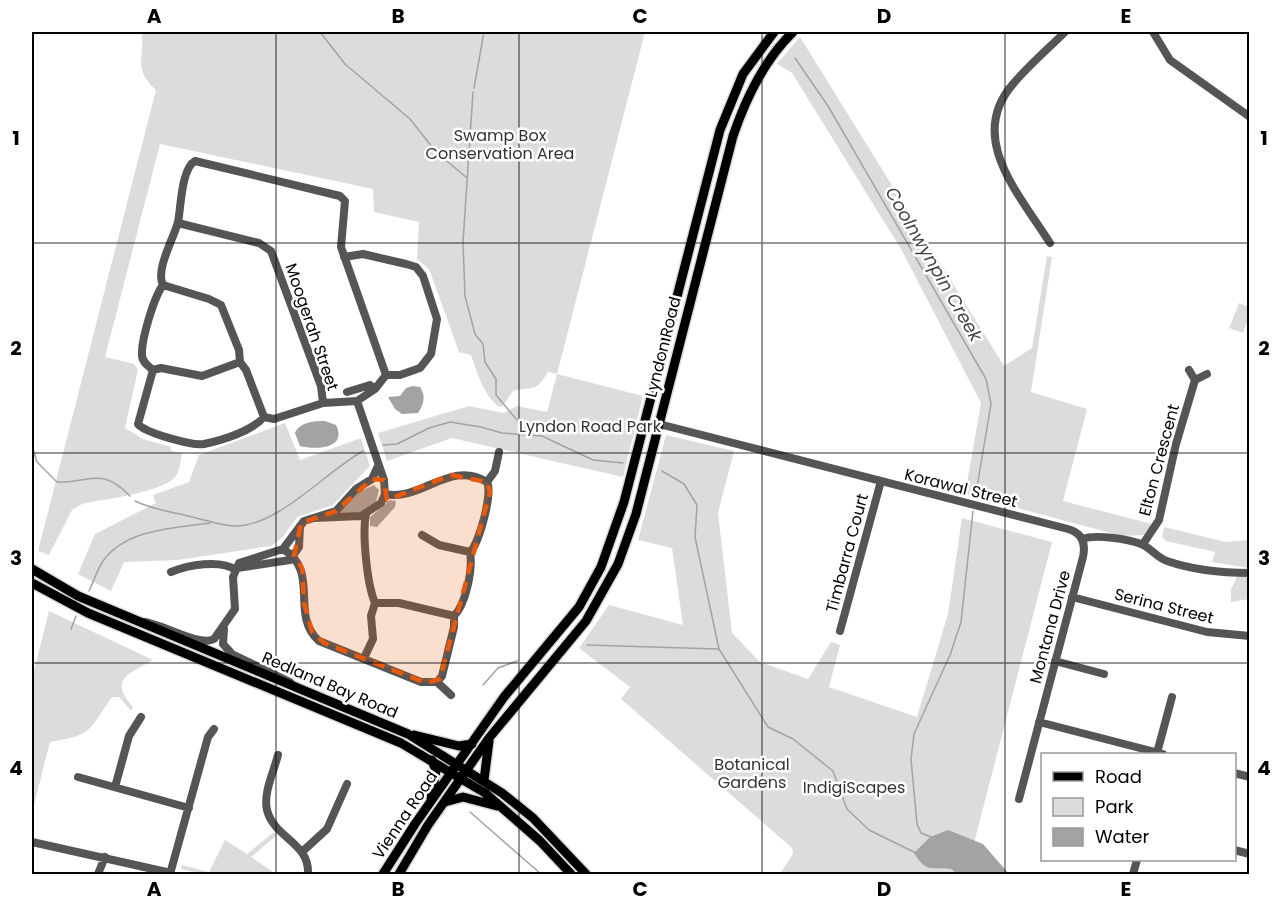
<svg xmlns="http://www.w3.org/2000/svg" width="1281" height="906" font-family="Poppins,sans-serif">
<rect width="100%" height="100%" fill="#fff"/>
<path fill="#dcdcdc" d="M142 32H645L557 374 643 396 623 477 452 438 387 461 378 433 469 406 504 413 517 406 547 412 557 374 548 372C535 393 534 386 513 391L503 406 499 407C482 393 478 374 471 355L459 352 429 269 417 259 419 222 374 212 373 189 160 144 105 357 134 364 138 370 125 428 143 439 171 447V451L182 453C181 461 180 469 176 476 163 493 103 499 82 504L72 510 49 555 38 551 156 90C133 69 144 59 142 32Z
M800 37 1004 366 1032 348 1047 256 1052 257 1031 392 1087 409 1063 501 1152 524 1144 535 1122 536 965 494 981 403 901 249 792 73 777 64Z
M1239 303 1249 307V316L1243 333 1229 328Z
M285 423 300 460 361 438 370 466 333 505 297 517 283 537 271 546 178 560 124 562 111 591 78 574 95 534 156 503 153 495 189 482 199 455Z
M666 435 734 451 718 513 732 633 760 662 808 679 831 642 840 645 829 687 917 717 948 614 962 518 1052 542 966 874H780L793 854 792 848 621 699 630 687 579 648 609 605 683 625 672 548 638 540Z
M1164 527 1226 542 1249 540V568L1212 562 1215 552 1166 541 1162 537Z
M1249 575V599L1231 602V590L1237 576Z
M49 611 153 660C129 674 108 679 133 707L131 711 119 697H112C88 731 93 735 50 742L32 813V678Z
M274 832 277 835 251 857 276 874H202L181 869 182 865 209 872 225 840 247 854Z"/>
<path fill="#a3a3a3" d="M413 386 420 387C426 396 424 404 418 413L402 414 395 409 388 397 400 396 406 388Z
M325 421 336 425C348 449 315 450 300 446L295 433C300 422 314 421 325 421Z
M374 485 379 490 376 502 360 513H338L356 493Z
M390 500 396 501 395 507 377 527 370 526V517Z
M948 830 983 844 1009 874H957L951 869C930 866 927 874 914 853L930 837Z"/>
<g fill="none" stroke-linecap="round" stroke-linejoin="round">
<path stroke="#a3a3a3" stroke-width="1.5" d="M320 32 345 64 410 119 436 152 467 178
M795 58 828 106 986 379 991 404 975 499
M474 88 484 32
M473 92 463 242 465 296 475 334 483 344 485 362 496 379V395L522 426 524 435
M383 445 397 444 429 428 450 422 481 427 502 433 542 436 593 460 623 463
M32 446 37 462 57 482C91 483 101 466 130 496
M662 471 684 484 697 505 695 537 719 649 768 727 793 739 833 771 847 809 869 830 916 853
M135 501C154 510 172 512 192 517 206 520 218 525 233 526 277 528 325 472 363 451
M89 591C94 581 97 570 103 561 126 529 174 528 210 523
M71 629 76 616
M587 645 718 649
M483 685 498 668 517 661
M470 812 541 874
M931 837 921 833 917 824 911 759 914 734 950 655 961 622 973 511"/>
<defs>
<path id="major" d="M32 569 78 596 408 734 502 793 533 818 586 874
M32 583 88 613 401 743 485 793 540 841 571 874
M414 735 459 746 472 744
M484 780 489 741
M431 798 436 771 432 760
M445 802 463 797 497 806
M383 874 415 824 504 697 579 607 601 567 624 502 720 130 743 74 774 32
M399 874 428 825 489 738 586 621 618 564 636 514 733 136C746 98 764 60 793 32"/>
</defs>
<use href="#major" stroke="#dbdbdb" stroke-width="12"/>
<path stroke="#555" stroke-width="8" d="M1153 32 1170 60 1250 117
M195 161 340 196 345 201 341 247 386 375 375 389 357 401 323 403 274 419 264 417 246 370 240 362 239 350 221 305 209 299 163 285C155 270 174 238 178 222 181 208 181 169 195 161Z
M178 223 259 243 271 251 321 386 323 403
M1050 243C1020 195 966 138 1013 84 1029 65 1048 49 1065 32
M344 257 363 254 406 264 416 267 423 276 437 319 431 354 420 368 400 375H386
M240 362 202 376 161 368 153 370 138 424C145 433 193 446 204 444 223 440 252 431 264 417
M153 370C148 366 142 362 142 355 141 340 154 297 163 285
M1189 370 1195 380 1207 374
M347 392 370 385 375 389
M659 424 1068 529C1082 533 1086 543 1083 557L1019 799
M487 482 495 471 499 452
M385 494C421 502 450 459 487 482 493 493 479 544 470 552L439 545 422 535
M314 518 361 516 381 503 385 494 384 480 357 401
M1083 539C1095 534 1128 539 1141 544 1150 547 1157 558 1167 561 1193 570 1223 573 1250 573
M1143 544 1159 520 1176 444 1195 380
M283 549C321 572 289 614 319 641L421 682H437L442 676 454 627V616L399 603H375C367 584 362 534 366 514
M237 568 290 560 299 547 300 526
M171 572C188 565 220 559 236 570
M1072 597 1207 632 1250 636
M454 616C466 604 473 569 470 552
M144 622C163 624 199 647 214 639L235 609 233 577 239 563 283 549 304 521 336 511 356 489 372 479 378 466
M224 629 223 644 232 654 290 682
M840 631 881 481
M364 658 373 639 371 616 375 603
M1055 661 1104 674
M437 682 451 695
M1039 722 1163 754
M1157 753 1172 697
M278 755C274 771 263 793 267 810 274 838 310 843 308 874
M1234 773 1250 777
M78 777 189 808
M115 787 129 736 141 717
M32 842 171 873
M1234 850 1250 854
M303 851 327 829 347 784
M98 874 105 857
M170 874 208 737 214 729
M1133 874 1137 860"/>
<use href="#major" stroke="#000" stroke-width="9"/>
</g>
<path fill="#e8590c" fill-opacity="0.2" stroke="#e8590c" stroke-width="4.5" stroke-dasharray="12 8" stroke-linejoin="round" d="M451 475 487 482 490 492 440 679 426 683 324 643 312 632 304 603 302 568 294 556 301 523 336 511 372 479 384 480 387 500Z"/>
<path fill="none" stroke="#000" stroke-width="1.5" stroke-opacity="0.55" d="M276 32V874M519 32V874M762 32V874M1005 32V874M32 243H1250M32 453H1250M32 663H1250"/>
<g text-anchor="middle" dominant-baseline="central" stroke-width="5" stroke-linejoin="round" paint-order="stroke">
<g font-size="16" fill="#333" stroke="#fff">
<text x="500" y="135">Swamp Box<tspan x="500" dy="18">Conservation Area</tspan></text>
<text x="590" y="426">Lyndon Road Park</text>
<text x="752" y="764">Botanical<tspan x="752" dy="18">Gardens</tspan></text>
<text x="854" y="787">IndigiScapes</text>
</g>
<g font-size="16" fill="#000" stroke="#fff">
<text transform="translate(312 327) rotate(71)">Moogerah Street</text>
<text transform="translate(663 347) rotate(-76)">Lyndon Road</text>
<text transform="translate(1159 460) rotate(-75)">Elton Crescent</text>
<text transform="translate(961 488) rotate(14)">Korawal Street</text>
<text transform="translate(847 553) rotate(-75)">Timbarra Court</text>
<text transform="translate(1164 606) rotate(14)">Serina Street</text>
<text transform="translate(1050 627) rotate(-75)">Montana Drive</text>
<text transform="translate(330 685) rotate(23)">Redland Bay Road</text>
<text transform="translate(405 815) rotate(-56)">Vienna Road</text>
</g>
<g font-size="18" font-style="italic" fill="#444" stroke="#fff">
<text transform="translate(934 264) rotate(60)">Coolnwynpin Creek</text>
</g>
</g>
<rect width="1281" height="906" fill="none" stroke="#ffffff" stroke-width="66"/>
<rect x="1041" y="753" width="195" height="108" fill="#ffffff" stroke="#999999" stroke-width="1.5"/>
<rect x="1053" y="772" width="30" height="9" fill="#000000" stroke="#999999" stroke-width="1.5"/>
<text x="1095" y="783" font-size="18" fill="#000000">Road</text>
<rect x="1053" y="798" width="30" height="18" fill="#dcdcdc" stroke="#999999" stroke-width="1.5"/>
<text x="1095" y="813" font-size="18" fill="#000000">Park</text>
<rect x="1053" y="828" width="30" height="18" fill="#a3a3a3" stroke="#999999" stroke-width="1.5"/>
<text x="1095" y="843" font-size="18" fill="#000000">Water</text>
<rect x="33" y="33" width="1215" height="840" fill="none" stroke="#000" stroke-width="2"/>
<g font-size="20" text-anchor="middle" font-weight="bold" fill="#000">
<text x="154" y="23">A</text>
<text x="398" y="23">B</text>
<text x="640" y="23">C</text>
<text x="884" y="23">D</text>
<text x="1126" y="23">E</text>
<text x="16" y="145">1</text>
<text x="1264" y="145">1</text>
<text x="16" y="355">2</text>
<text x="1264" y="355">2</text>
<text x="16" y="565">3</text>
<text x="1264" y="565">3</text>
<text x="16" y="775">4</text>
<text x="1264" y="775">4</text>
<text x="154" y="896">A</text>
<text x="398" y="896">B</text>
<text x="640" y="896">C</text>
<text x="884" y="896">D</text>
<text x="1126" y="896">E</text>
</g>
</svg>
